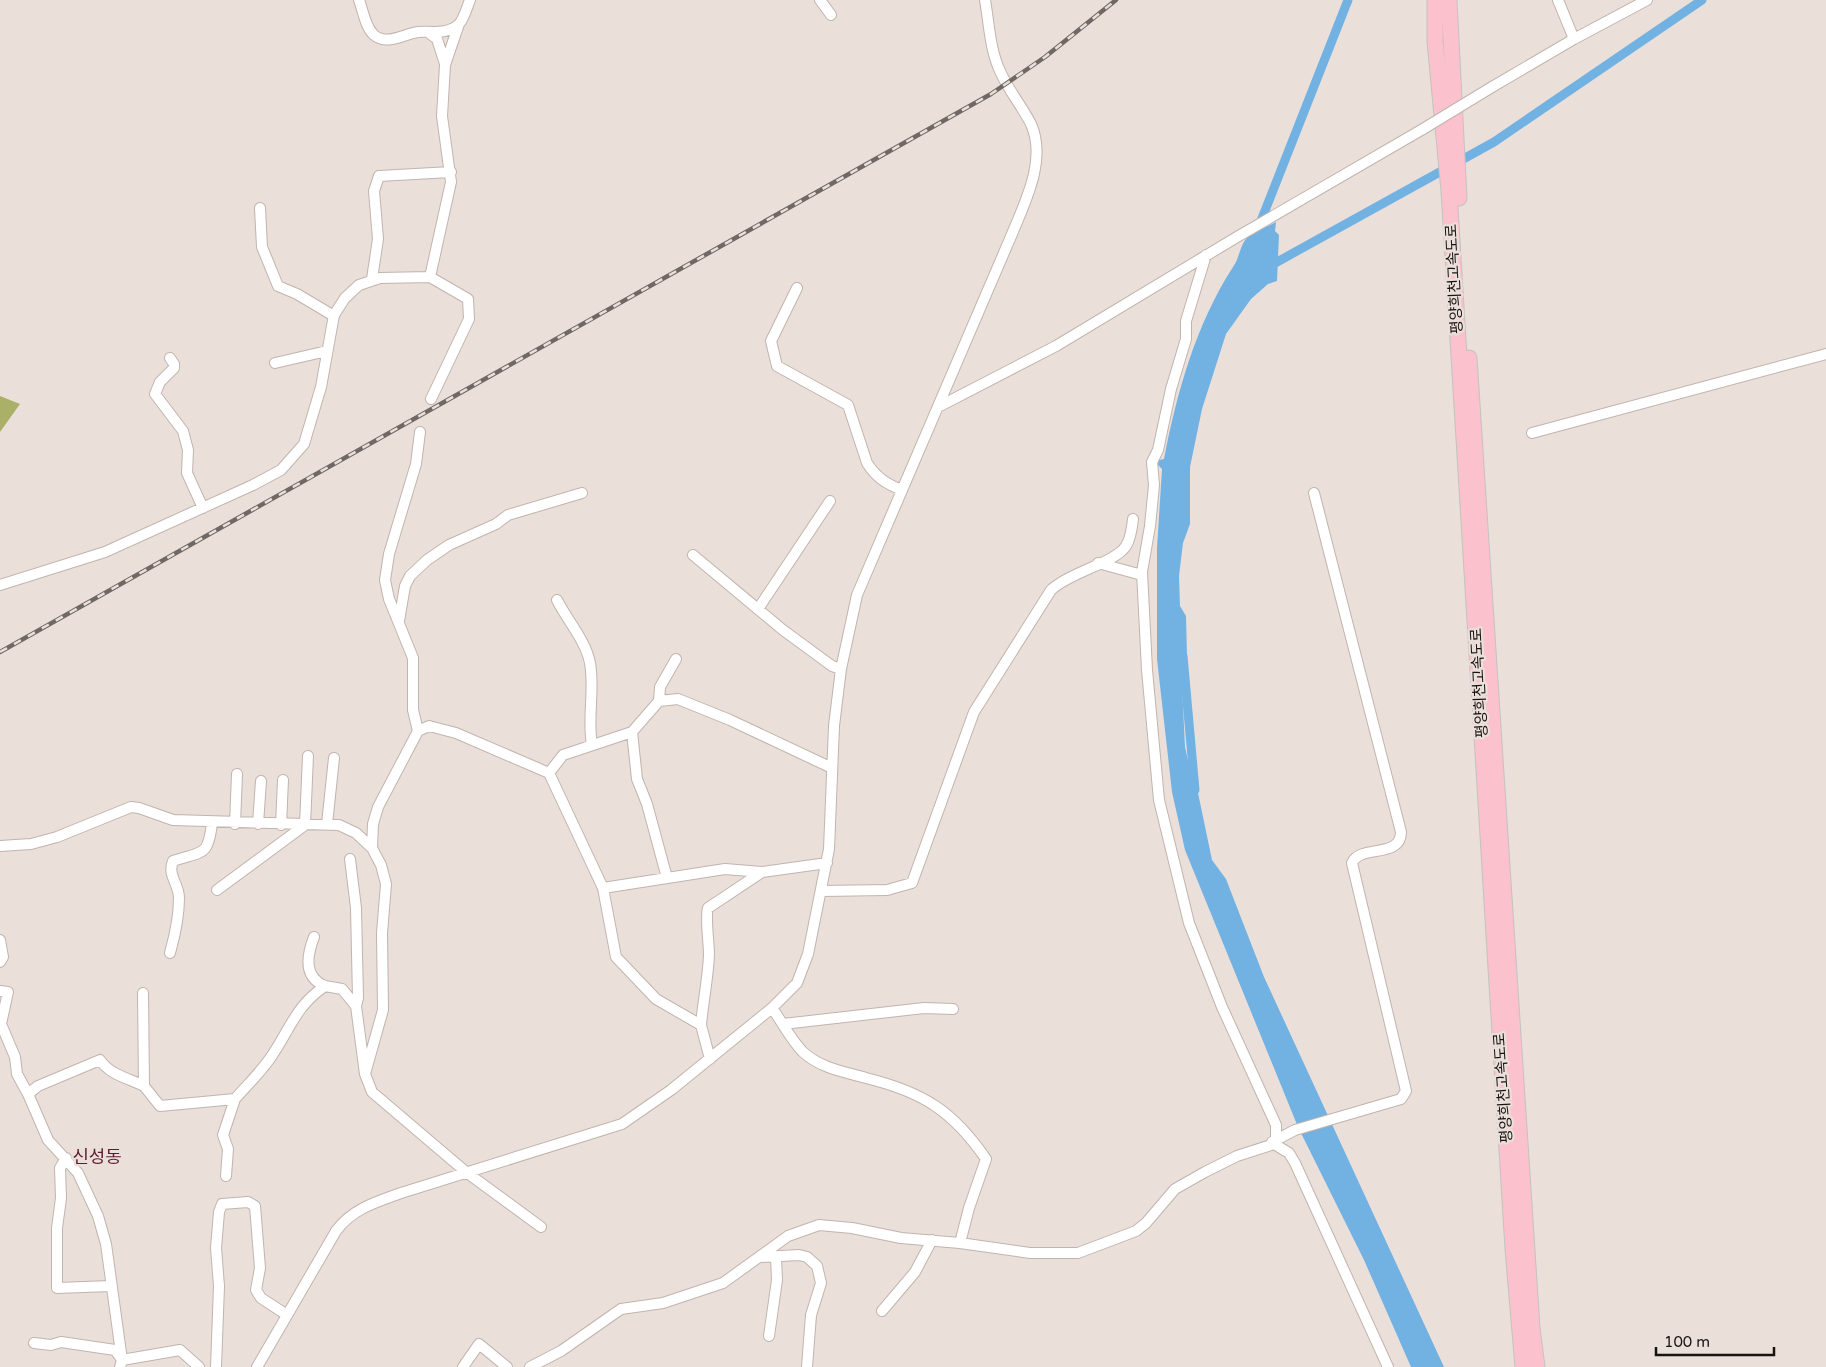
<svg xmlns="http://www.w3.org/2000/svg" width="1826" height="1367" font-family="'Varela Round','Noto Sans KR',sans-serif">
<rect width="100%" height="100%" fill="#ebdfda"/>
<path fill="#aab067" d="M0 396 20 404 0 432Z"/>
<path fill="#72b2e3" d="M1276 222 1275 231 1279 235 1277 281 1268 284 1251 299 1226 334 1202 409 1190 467V524L1183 543 1179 576 1180 606 1186 616 1187 656 1182 685 1185 747 1192 778 1199 787 1198 793 1212 860 1226 879 1264 977 1444 1367H1411L1364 1260 1298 1127 1185 850 1172 792 1157 659V548L1162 469 1158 465 1159 460 1164 459C1177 392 1196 324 1233 267 1239 259 1240 246 1246 239 1252 232 1267 227 1276 222Z"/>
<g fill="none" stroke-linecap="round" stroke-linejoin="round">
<path stroke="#72b2e3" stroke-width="9" d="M1259 226 1348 0
M1268 267 1494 142 1702 0
M1183 656 1195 790"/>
<defs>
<path id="minor" d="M359 0C363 10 365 27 374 35 387 46 404 34 418 32 431 31 448 35 459 24 464 19 467 7 470 0
M820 0 831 15
M1558 0 1574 39
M429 33 437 39 445 64
M1492 87 1574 39 1647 0
M260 208 262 247 278 286 297 294 334 316
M1206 255 1186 321V339L1171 389 1158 450 1152 462 1154 485 1150 526 1142 572 1147 670 1159 800 1189 923 1222 1007 1276 1125V1140
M430 277 451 182 442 116 445 65 459 24
M372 279 378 239 374 191 379 176 451 172
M797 288 771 341 777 366 848 405 867 463C876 477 886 484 902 490
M170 358 174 364V368L160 382 155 394 183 431 188 450 187 473 203 508
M275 363 327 351
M940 406 1056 346 1237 237 1423 129
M1532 433 1826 354
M693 555 783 630 832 666 841 669
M1098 563 1142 575
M0 585 105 552 253 485 281 470 304 444 321 387 334 315 345 298 359 285 380 278 430 277 468 299 469 319 431 399
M557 600C567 620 586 641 590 663 595 690 587 717 592 745
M758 609 830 501
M399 621 405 586 410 576 427 560 449 545 496 524 508 515 582 493
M659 701 678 699 730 720 832 768
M418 731 413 710V658L389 599 385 580 389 554 416 464 420 432
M632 732 637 779 647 804 667 878
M549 773 563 755 632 732 659 701 660 687 676 659
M235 824 237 774
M258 824 261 781
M327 824 334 758
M281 825 283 780
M0 846 31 844 57 837 131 807 139 808 173 820 339 825 356 833 372 848
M350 859 356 908 358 998 356 1006
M603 888 725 869 762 872 827 863
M217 890 305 825 308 756
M822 891 887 890 912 883 974 712 1051 590C1070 572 1115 563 1126 546 1131 538 1132 528 1133 519
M314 937C307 955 303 977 325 986
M0 940 3 957 0 962
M170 953C175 935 179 917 179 898 179 884 167 875 173 861 203 851 208 857 212 823
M0 991 8 992 1 1024 15 1057 17 1074 28 1094 48 1140 78 1173 98 1216 106 1244 122 1360 120 1367
M143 993 144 1086 160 1106 235 1099C248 1084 263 1070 273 1054 291 1027 296 1006 325 986L342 989 356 1006 365 1074 372 1092 466 1172 541 1227
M772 1008C782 1022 791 1040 803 1052 820 1068 845 1072 866 1078 923 1092 953 1111 986 1159L969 1208 960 1243
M783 1024 924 1008 953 1009
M701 1025C703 1002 708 978 709 955 709 943 705 916 708 908L762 872
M365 1074 383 1010 382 933 386 884 381 865 372 848 373 824 378 807 418 731 429 726 456 733 549 773 603 888 616 957 656 999 701 1025 710 1059
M28 1094 38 1086 100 1060C110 1075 128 1078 144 1086
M1272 1142 1295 1130 1401 1099 1406 1091 1352 863C1360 844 1401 859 1401 832L1314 493
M66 1158 60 1168 61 1198 57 1228V1288L111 1286
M226 1176 228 1149 223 1135 235 1099
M761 1257 799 1255 807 1257 817 1266 821 1283 811 1315 807 1367
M882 1311 915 1272 932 1240
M769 1336 777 1280 776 1257
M34 1343 51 1345 61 1342 115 1350 122 1360 180 1350 199 1367
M216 1367 219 1286 216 1248 219 1212 222 1204 248 1202 255 1206 260 1268 256 1290 261 1298 287 1315
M257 1367 336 1231C352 1209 376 1202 401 1193L622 1124 671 1090 772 1008 797 983 808 954 829 849 834 726 841 669 857 595 1012 234C1025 202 1047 160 1031 124 1022 106 1008 90 1000 71 990 50 989 23 985 0
M463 1367 479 1344 507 1367
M530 1367 561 1351 621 1309 663 1303 723 1283 788 1236 819 1225 852 1228 901 1238 960 1243 1030 1253H1078L1136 1231 1146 1223 1175 1189 1205 1172 1237 1156 1274 1144 1289 1153 1295 1163 1388 1367"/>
<path id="highway" d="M1435 0V41L1449 191 1513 1249 1523 1367
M1449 0 1459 198
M1469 358 1532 1328 1537 1367"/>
</defs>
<use href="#minor" stroke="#c0b4ae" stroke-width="12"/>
<use href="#highway" stroke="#c3c2c1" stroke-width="17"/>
<use href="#minor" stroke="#fff" stroke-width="10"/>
<use href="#highway" stroke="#fbc1cd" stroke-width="15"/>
<defs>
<path id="rail" d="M0 652 991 94 1045 57 1116 0"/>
</defs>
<use href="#rail" stroke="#6f6864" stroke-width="4.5"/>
<use href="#rail" stroke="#ebdfda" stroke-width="2.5" stroke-dasharray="8" stroke-linecap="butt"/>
<defs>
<path id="minor-bridge" d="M1423 129 1492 87"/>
</defs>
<use href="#minor-bridge" stroke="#c0b4ae" stroke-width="12" stroke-linecap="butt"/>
<use href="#minor-bridge" stroke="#fff" stroke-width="10"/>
</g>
<g text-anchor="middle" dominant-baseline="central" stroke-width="4.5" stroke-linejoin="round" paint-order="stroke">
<g font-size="15" fill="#171311" stroke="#ebdfda">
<text transform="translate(1454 279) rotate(-93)">평양희천고속도로</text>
<text transform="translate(1479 683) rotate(-93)">평양희천고속도로</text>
<text transform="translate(1503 1088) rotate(-94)">평양희천고속도로</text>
</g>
<g font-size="18" fill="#5e1b32" stroke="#ebdfda">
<text x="97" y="1157">신성동</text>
</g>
</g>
<path d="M1656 1347v8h118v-8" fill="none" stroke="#171311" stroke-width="2.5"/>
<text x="1664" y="1347" font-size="15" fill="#171311" stroke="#ebdfda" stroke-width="4" paint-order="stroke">100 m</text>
</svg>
